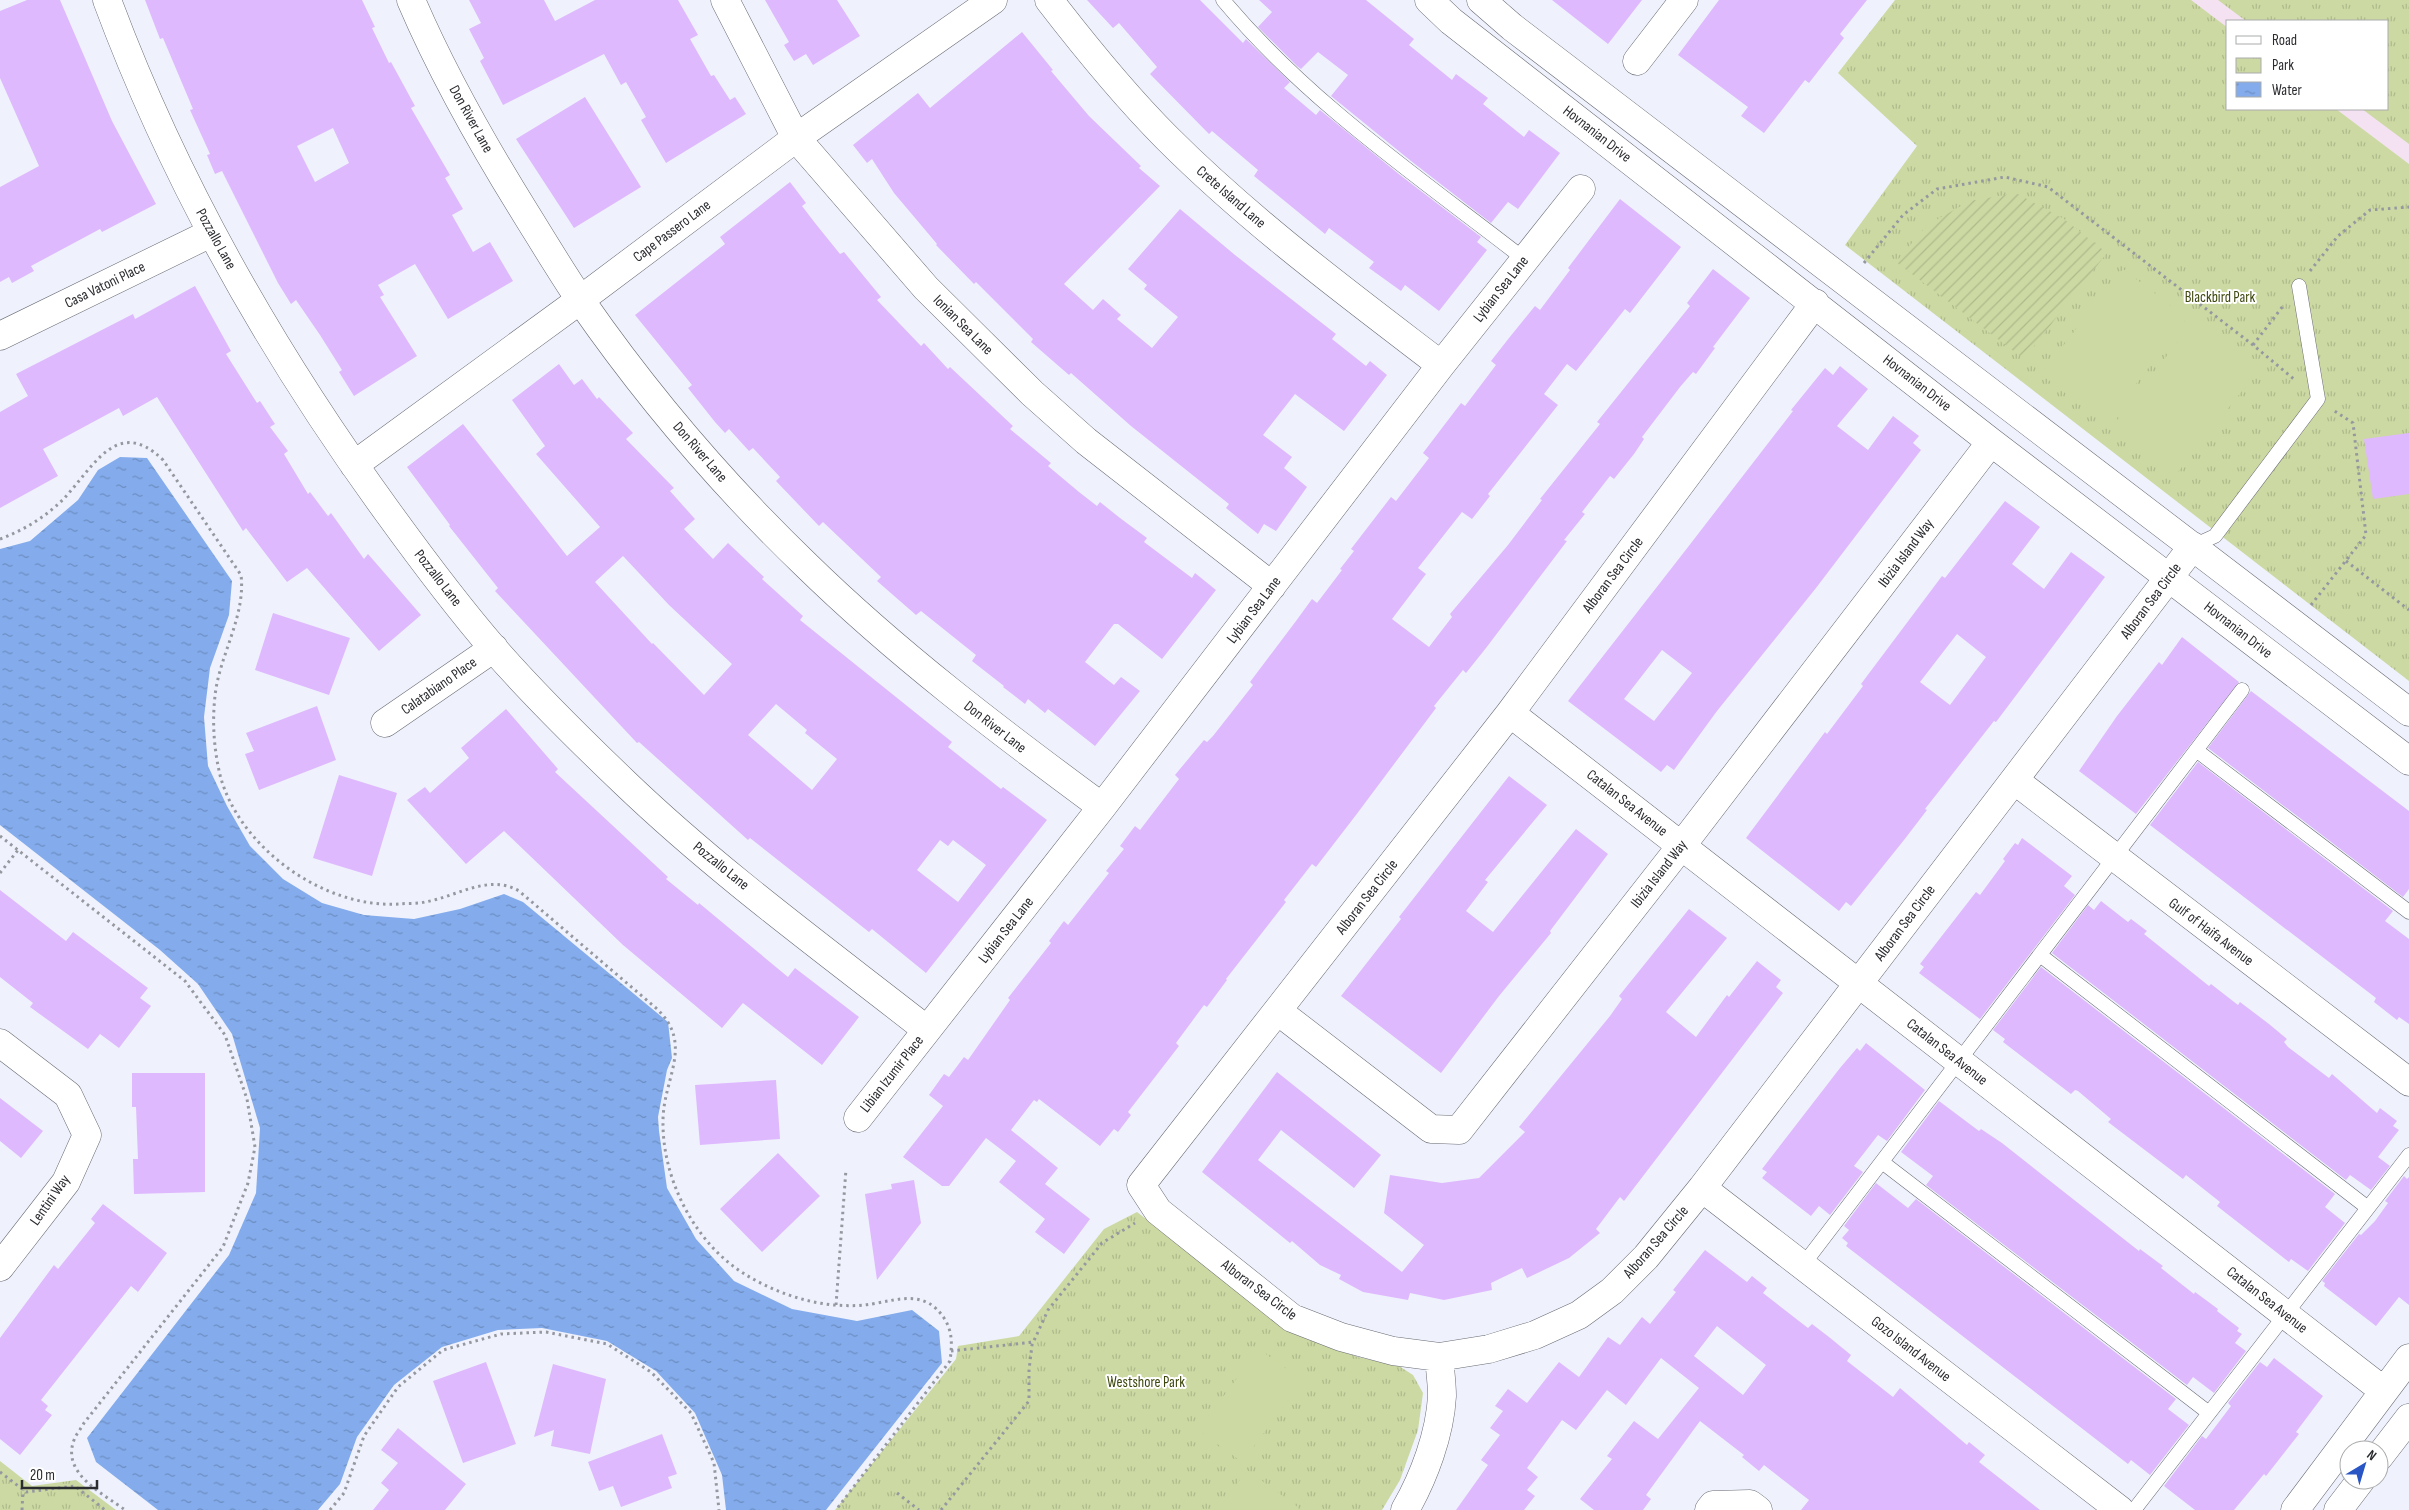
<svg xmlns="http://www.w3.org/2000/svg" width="2409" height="1510" font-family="'Sofia Sans Condensed',sans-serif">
<defs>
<pattern id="park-tufts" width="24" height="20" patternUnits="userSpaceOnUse" patternTransform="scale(1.25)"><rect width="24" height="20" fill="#ccd9a2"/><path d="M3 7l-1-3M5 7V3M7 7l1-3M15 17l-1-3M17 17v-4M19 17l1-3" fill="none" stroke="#afba8c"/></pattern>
<pattern id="garden-furrows" width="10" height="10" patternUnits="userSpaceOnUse" patternTransform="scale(1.25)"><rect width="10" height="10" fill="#ccd9a2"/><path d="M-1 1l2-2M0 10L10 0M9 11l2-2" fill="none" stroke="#afba8c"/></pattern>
<pattern id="water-ripples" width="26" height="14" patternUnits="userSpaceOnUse" patternTransform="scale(1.25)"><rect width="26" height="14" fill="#84acec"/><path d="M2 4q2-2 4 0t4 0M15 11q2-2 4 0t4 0" fill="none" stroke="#6c8cc0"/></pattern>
</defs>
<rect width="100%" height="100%" fill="#eff2fc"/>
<path fill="#f4e2f3" d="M2188 0H2409V164L2335 109H2388V21H2228V30Z"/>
<path fill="url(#park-tufts)" d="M1895 0H2191L2228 28V109H2336L2409 164V681L1845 245 1917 146 1838 73Z
M2218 0H2409V144L2362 109H2388V21H2246Z
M1137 1212 1209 1268 1327 1346 1358 1357 1399 1366 1413 1375 1423 1393 1418 1430 1400 1480 1382 1510H835L956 1359 958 1346 1019 1336 1104 1229Z
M0 1461 32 1486 76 1480 116 1510H0Z"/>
<path fill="url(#garden-furrows)" d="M2016 193 2064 219 2107 253 2024 359 1896 262 1927 225 1970 201Z"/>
<path fill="#ccd9a2" d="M2123 269 2187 318 2105 424 2041 374Z
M2193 322 2257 372 2174 477 2111 428Z
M1259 1349 1303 1381 1242 1462 1198 1430Z
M1247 1470 1299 1508 1297 1510H1218Z"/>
<path fill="url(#water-ripples)" d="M120 457 147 458 232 581 229 615 210 668 204 717 208 766 227 806 250 846 283 879 322 903 364 915 414 919 460 909 504 894 523 902 668 1022 672 1058 667 1070 658 1117 659 1131 667 1188 696 1239 734 1281 792 1309 857 1321 912 1310 939 1331 942 1363 826 1510H726L722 1475 695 1413 656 1371 607 1341 542 1328 498 1330 442 1347 394 1385 357 1437 340 1484 318 1510H158L96 1462 87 1438 229 1255 256 1193 260 1128 232 1034 198 984 160 950 0 825V549L30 541 78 500 98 470Z"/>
<path fill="#dfb9fe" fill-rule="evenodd" d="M27 0H60L112 121 156 204 102 232 100 229 31 266 34 271 12 283 9 277 0 282V187L39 166 0 78V11Z
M145 0H362L375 27 372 28 389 63 391 62 415 106 411 108 450 175 445 178 463 209 452 215 473 252 490 242 513 281 448 319 415 264 378 285 384 295 380 297 417 356 354 396 339 372 342 370 320 335 296 300 291 304 278 283 222 171 215 174 207 155 210 154 190 110 193 109 163 38 160 39ZM333 128 349 163 315 182 297 146Z
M469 0H544L555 21 595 0H678L698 35 690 39 711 76 714 75 730 100 735 97 746 114 666 163 641 120 646 117 626 82 621 85 604 54 503 105 480 61 484 58 469 29 481 23Z
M765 0H837L860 36 813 65 806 54 794 61 784 45 789 42Z
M1087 0H1200L1243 43 1246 39 1290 82 1284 88 1316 115 1320 110 1400 175 1481 237 1477 242 1487 250 1439 311 1405 285 1401 291 1369 268 1374 262 1329 228 1325 234 1254 176 1258 170 1212 131 1209 134 1150 74 1157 67 1119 23 1113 28Z
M1259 0H1366L1414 39 1409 45 1452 80 1456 74 1488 98 1483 104 1524 137 1529 130 1560 153 1518 209 1508 202 1491 223 1411 161 1331 96 1348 75 1318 52 1301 69 1297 66 1258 27 1272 12Z
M1552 0H1642L1608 44Z
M1719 0H1867L1840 34 1844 38 1809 83 1805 80 1764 133 1741 116 1748 107 1678 55Z
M1022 32 1053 70 1051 71 1089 116 1141 166 1139 168 1160 186 1064 284 1093 310 1103 299 1121 315 1117 319 1152 348 1178 317 1144 289 1147 285 1128 269 1180 209 1235 255 1336 334 1332 339 1366 366 1370 361 1387 375 1344 431 1295 394 1263 435 1292 457 1284 468 1307 487 1276 531 1264 524 1258 534 1226 508 1229 504 1131 426 1071 373 1069 375 1031 342 1033 339 976 282 974 284 936 245 937 244 894 193 872 159 867 163 853 145 918 93 930 108Z
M585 97 641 187 574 228 516 139Z
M790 182 806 203 802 206 815 223 840 254 844 252 881 297 877 300 921 346 924 343 948 369 950 367 1013 426 1010 429 1051 463 1048 466 1079 492 1097 506 1100 502 1120 518 1147 538 1144 542 1192 578 1195 573 1216 590 1162 659 1118 624H1114L1085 662 1114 685 1121 677 1140 691 1095 746 1048 709 1045 713 1028 699 1025 704 1003 687 1004 686 972 661 976 655 921 611 916 615 877 581 881 577 823 522 819 526 776 481 780 477 753 448 749 451 729 429 725 433 715 422 688 388 692 385 635 315 725 244 720 237Z
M1620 199 1681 247 1630 313 1625 309 1576 371 1567 364 1544 394 1558 405 1488 494 1490 496 1472 519 1462 512 1418 568 1426 574 1392 619 1429 647 1452 617 1450 614 1508 545 1542 500 1540 499 1600 424 1597 422 1690 306 1687 303 1713 269 1750 298 1713 347 1715 348 1696 374 1693 372 1680 387 1642 437 1644 439 1634 454 1614 479 1610 476 1582 512 1585 514 1564 540 1567 541 1486 648 1466 673 1463 670 1434 706 1436 708 1356 815 1316 867 1312 864 1284 900 1286 902 1226 979 1227 980 1207 1007 1204 1005 1176 1043 1179 1046 1128 1112 1131 1115 1118 1132 1114 1129 1100 1146 1039 1099 1037 1102 1034 1100 1011 1130 1058 1168 1045 1184 1090 1219 1064 1254 1035 1232 1045 1219 999 1182 1016 1161 986 1138 949 1186H942L903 1157 943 1106 929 1095 944 1074 949 1077 964 1057 968 1060 1010 1000 1008 998 1051 943 1049 941 1064 921 1068 925 1109 873 1106 871 1124 849 1120 846 1135 826 1140 830 1179 779 1175 775 1204 740 1207 742 1213 736 1253 685 1250 682 1296 621 1312 599 1317 603 1342 570 1340 569 1354 551 1351 549 1391 497 1396 501 1429 458 1423 453 1461 403 1465 406 1496 365 1491 361 1509 338 1535 306 1540 310 1570 270 1568 268Z
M195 286 231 351 226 354 257 403 260 401 275 424 270 427 288 451 284 454 308 494 310 492 328 516 331 513 364 559 368 554 421 615 379 651 307 568 287 582 246 528 243 531 157 397 123 416 119 408 43 449 58 476 0 508V412L28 396 16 374 133 314 135 319Z
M559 364 574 385 582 379 597 399 599 397 633 433 626 439 674 488 670 491 695 519 684 529 713 559 728 543 764 577 762 579 803 616 800 620 952 742 948 747 1001 789 1003 787 1047 820 926 973 872 929 869 932 750 838 748 840 639 742 637 743 495 591 498 588 449 526 450 525 407 467 463 424 567 556 600 527 536 454 545 446 512 400ZM623 556 669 605 732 664 704 695 653 643 652 644 595 582ZM776 704 807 730 805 733 837 759 812 790 748 735ZM940 840 948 846 953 840 986 865 958 902 917 870Z
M1840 366 1868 389 1837 426 1868 450 1893 416 1919 436 1913 443 1921 450 1816 588 1717 711 1674 770 1667 765 1661 772 1568 701 1688 547 1793 411 1791 410 1825 368 1833 375ZM1662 650 1692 673 1654 721 1624 699Z
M2409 433V494L2373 499 2364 439Z
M2005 501 2040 527 2012 564 2044 589 2071 552 2105 577 1996 722 1994 721 1925 809 1927 810 1904 840 1851 906 1846 902 1839 911 1746 838 1825 732 1827 734 1863 686 1861 684 1942 576 1945 578ZM1957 634 1986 657 1950 705 1920 682Z
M273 613 350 638 329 695 255 670Z
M2182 637 2239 682 2136 814 2079 771 2117 716 2159 662 2162 665Z
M2251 691 2409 811V889L2403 897 2208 748Z
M317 706 336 760 259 790 245 754 254 751 246 733Z
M506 709 558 769 555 772 668 877 666 879 698 905 699 903 788 977 795 968 859 1017 822 1065 743 1003 722 1028 623 945 504 831 466 864 407 800 425 787 430 793 469 758 461 748Z
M2198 762 2393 911 2385 921 2409 939V1024L2399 1017 2397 1020 2374 1002 2376 998 2150 825Z
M339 775 397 793 372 876 313 858Z
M1509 776 1547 805 1485 880 1488 882 1466 911 1493 932 1576 829 1608 854 1550 931 1551 933 1499 996 1441 1073 1341 996 1401 919 1399 917Z
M2022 838 2072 876 2064 886 2075 895 1980 1019 1919 973 1924 967 1920 964 1976 892 1980 895 2005 861 2003 859 2015 843 2018 845Z
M0 890 66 941 73 932 148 988 140 998 151 1006 119 1048 100 1034 88 1049 30 1007 33 1003 0 977Z
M2101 901 2128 922 2131 919 2147 931 2144 934 2209 986 2211 984 2238 1005 2240 1002 2269 1024 2287 1039 2284 1042 2288 1047 2329 1078 2332 1074 2377 1113 2380 1108 2397 1121 2393 1126 2399 1130 2378 1157 2390 1166 2371 1190 2350 1175 2346 1180 2052 953 2088 905 2094 910Z
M1689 909 1727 938 1666 1012 1696 1037 1727 995 1729 997 1757 961 1781 980 1776 987 1783 993 1624 1201 1620 1197 1596 1229 1600 1233 1569 1258 1527 1278 1522 1268 1491 1283 1492 1290 1444 1300 1410 1293 1408 1300 1363 1292 1339 1279 1341 1275 1320 1265 1292 1241 1290 1243 1202 1172 1277 1072 1381 1155 1354 1188 1281 1130 1258 1160 1402 1272 1424 1245 1384 1213 1390 1175 1442 1183 1479 1178 1525 1132 1519 1127 1610 1016 1622 999 1619 996Z
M2041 967 2335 1194 2325 1207 2345 1223 2308 1271 2291 1259 2289 1262 2217 1206 2220 1202 2186 1175 2183 1179 2108 1122 2111 1119 2078 1091 2075 1090 2071 1094 2003 1042 2005 1039 1993 1030Z
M1866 1043 1925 1090 1887 1141 1878 1135 1854 1166 1863 1172 1830 1215 1819 1206 1811 1216 1762 1178 1767 1172 1762 1169 1840 1068 1857 1048 1860 1051Z
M132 1073H205V1192L134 1194 133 1159H138L136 1107H132Z
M776 1080 780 1139 700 1145 695 1085Z
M0 1098 43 1131 21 1158 0 1141Z
M1939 1101 1979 1131 1981 1129 2002 1143 2139 1251 2140 1249 2163 1266 2161 1268 2194 1294 2195 1292 2218 1309 2217 1311 2239 1328 2237 1331 2242 1334 2235 1343 2246 1351 2214 1393 2193 1377 2187 1385 1926 1185 1933 1176 1901 1152Z
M778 1153 820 1196 762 1252 720 1209Z
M2404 1176 2407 1179 2409 1177V1305L2399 1297 2376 1326 2324 1286 2325 1283 2322 1281 2359 1234 2361 1235 2375 1221 2388 1203 2385 1201Z
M914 1180 921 1223 877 1280 865 1194 892 1189 891 1184Z
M1876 1183 1908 1208 1916 1199 2176 1399 2168 1409 2189 1425 2150 1475 2131 1460 2128 1464 1846 1246 1848 1243 1842 1238 1849 1230 1844 1226Z
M103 1204 167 1253 138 1292 131 1286 41 1400 48 1406 45 1410 52 1415 20 1455 0 1439V1338L54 1265 58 1269 95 1223 91 1219Z
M1705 1250 1747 1282 1752 1276 1767 1288 1763 1293 1808 1328 1812 1324 1829 1337 1851 1355 1847 1361 1893 1397 1900 1388 1967 1445 1969 1442 1985 1455 1979 1462 2040 1510H1801L1809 1500 1764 1465 1759 1471 1742 1457 1744 1455 1700 1421 1646 1495 1651 1499 1643 1510H1594L1580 1499 1612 1459 1607 1456 1634 1421 1658 1439 1699 1388 1661 1358 1626 1405 1607 1390 1576 1430 1562 1420 1527 1468 1538 1477 1527 1490 1535 1496 1524 1510H1456L1488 1465 1481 1460 1500 1435 1490 1428 1503 1411 1495 1406 1508 1389 1527 1403 1559 1362 1579 1377 1608 1337 1620 1345 1642 1317 1650 1324 1676 1292 1673 1290ZM1717 1326 1766 1365 1743 1395 1694 1356Z
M2274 1358 2323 1396 2296 1432 2299 1434 2266 1476 2264 1474 2234 1510H2195L2164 1486 2202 1436 2206 1439 2231 1406 2228 1403 2260 1362 2267 1367Z
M486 1362 516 1444 463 1463 433 1381Z
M553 1364 606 1379 590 1454 551 1446 554 1430 534 1437Z
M398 1428 466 1484 445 1510H373L389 1490 381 1483 398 1463 381 1450Z
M662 1434 677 1474 668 1477 672 1488 621 1507 613 1486 599 1491 588 1462Z"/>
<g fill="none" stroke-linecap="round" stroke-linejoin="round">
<defs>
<path id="lane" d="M1223 0C1308 102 1420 178 1524 259
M2193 546 2215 536 2318 399 2299 286
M2196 750 2409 912
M2040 955 2368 1208
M1882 1162 2209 1413
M1803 1265 2242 690
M2134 1510 2409 1155"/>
<path id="street" d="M107 0C175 183 272 353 387 511 421 558 456 605 494 649 535 696 580 740 625 783 719 873 825 950 927 1030
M411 0C443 75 483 145 526 214 544 243 562 273 581 301 647 396 722 484 805 564 897 654 999 731 1102 807
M725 0 796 138 926 288 1032 393 1086 441 1272 586
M1049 0C1086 48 1124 95 1167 138 1251 222 1347 293 1441 365
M1429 0 1451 21 1991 442 2409 761
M1481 0 1512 27 2409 712
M1637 61 1684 0
M1815 303 1510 713 1141 1185 1158 1211 1292 1318 1341 1337 1393 1351 1439 1357 1489 1349 1535 1335 1579 1315 1612 1291 1646 1257 1702 1188 2193 546
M0 336 211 233
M354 465 580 300 796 138 993 0
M1510 713 2384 1391
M385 723 494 648
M2014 780 2409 1082
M1279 1012 1431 1129 1459 1130 1682 845 1991 442
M0 1043 68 1095 87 1135 66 1182 0 1267
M858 1118 1102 807 1441 365 1581 189
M1702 1188 2120 1510
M2379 1457 2409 1418
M1405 1510C1424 1477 1440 1434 1442 1396 1442 1383 1440 1370 1439 1357
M1709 1510 1713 1505 1750 1504 1758 1510
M2295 1510 2409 1358
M2338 1510 2361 1480"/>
</defs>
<use href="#lane" stroke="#686b74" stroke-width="15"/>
<use href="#street" stroke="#686b74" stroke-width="29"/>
<path stroke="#9698a0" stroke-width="3" stroke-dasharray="2.5 4" stroke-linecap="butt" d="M1864 263 1903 215 1937 189 2005 177 2048 187 2253 345 2295 380
M2310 271 2338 236 2370 210 2409 207
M2253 345 2283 306
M0 539C21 531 39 521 56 506 89 478 113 411 163 460L241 575C246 616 219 656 215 696 212 723 214 749 220 775 239 848 325 909 399 904 407 903 417 904 425 902 456 897 489 873 519 891L656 1008C695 1044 663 1078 663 1121 662 1178 694 1242 743 1273 770 1290 802 1302 834 1305 847 1306 860 1306 872 1304 901 1299 925 1290 944 1318 953 1332 952 1345 950 1361L836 1510
M2346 561 2409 610
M2311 605 2366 535 2353 423 2333 410
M0 836 185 981 225 1035 247 1099 255 1147 248 1183 223 1247 84 1423C81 1429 76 1434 74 1440 61 1474 104 1494 125 1510
M0 873 18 850
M836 1305 846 1169
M951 1351 1034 1342
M0 1472 26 1492 75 1486 105 1510
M897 1493 919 1510
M22 1510 23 1490
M330 1510 344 1493 364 1436 398 1387 443 1350 501 1334 546 1332 607 1344 651 1372 691 1413 714 1463 719 1510
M941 1510 1029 1401V1370L1032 1345 1048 1310 1102 1243 1135 1223"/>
<use href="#lane" stroke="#fff" stroke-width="14"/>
<use href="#street" stroke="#fff" stroke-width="28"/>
</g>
<g text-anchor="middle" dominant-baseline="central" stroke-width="4" stroke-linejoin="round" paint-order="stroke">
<g font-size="15" fill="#2b2c30" stroke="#fff">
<text transform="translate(471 119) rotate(61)">Don River Lane</text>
<text transform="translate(1597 134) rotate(38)">Hovnanian Drive</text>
<text transform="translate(1231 197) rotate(41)">Crete Island Lane</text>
<text transform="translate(672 231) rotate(-37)">Cape Passero Lane</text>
<text transform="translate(216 239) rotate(61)">Pozzallo Lane</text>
<text transform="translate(105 285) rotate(-26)">Casa Vatoni Place</text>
<text transform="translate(1501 289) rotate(-52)">Lybian Sea Lane</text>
<text transform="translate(963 325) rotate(45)">Ionian Sea Lane</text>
<text transform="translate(1917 383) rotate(38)">Hovnanian Drive</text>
<text transform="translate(700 452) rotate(49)">Don River Lane</text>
<text transform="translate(1906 553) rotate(-53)">Ibizia Island Way</text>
<text transform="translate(1613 575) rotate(-53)">Alboran Sea Circle</text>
<text transform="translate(438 578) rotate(52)">Pozzallo Lane</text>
<text transform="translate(2151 601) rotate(-53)">Alboran Sea Circle</text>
<text transform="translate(1254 610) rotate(-53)">Lybian Sea Lane</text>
<text transform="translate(2238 630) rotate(38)">Hovnanian Drive</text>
<text transform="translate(439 686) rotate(-35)">Calatabiano Place</text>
<text transform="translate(995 727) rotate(38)">Don River Lane</text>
<text transform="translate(1627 803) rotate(38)">Catalan Sea Avenue</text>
<text transform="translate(721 866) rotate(39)">Pozzallo Lane</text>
<text transform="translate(1659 874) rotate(-52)">Ibizia Island Way</text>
<text transform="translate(1367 897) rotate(-52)">Alboran Sea Circle</text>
<text transform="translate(1905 923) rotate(-53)">Alboran Sea Circle</text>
<text transform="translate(1006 930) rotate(-52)">Lybian Sea Lane</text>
<text transform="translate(2211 932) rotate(37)">Gulf of Haifa Avenue</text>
<text transform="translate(1947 1052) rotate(38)">Catalan Sea Avenue</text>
<text transform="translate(892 1074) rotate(-52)">Libian Izumir Place</text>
<text transform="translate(50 1200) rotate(-55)">Lentini Way</text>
<text transform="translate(1656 1242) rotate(-49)">Alboran Sea Circle</text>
<text transform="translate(1259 1290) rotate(37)">Alboran Sea Circle</text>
<text transform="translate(2267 1300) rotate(38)">Catalan Sea Avenue</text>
<text transform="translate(1911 1349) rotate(38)">Gozo Island Avenue</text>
</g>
<g font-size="15" fill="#3d470d" stroke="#fff">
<text x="2220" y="297">Blackbird Park</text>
<text x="1146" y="1382">Westshore Park</text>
</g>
</g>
<rect x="2226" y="20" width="162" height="90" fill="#ffffff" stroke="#aaabac"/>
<rect x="2236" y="36" width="25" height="8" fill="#ffffff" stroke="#aaabac"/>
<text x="2272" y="45" font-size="15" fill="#2b2c30">Road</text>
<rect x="2236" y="58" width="25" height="15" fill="url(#park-tufts)" stroke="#aaabac"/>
<text x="2272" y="70" font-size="15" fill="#2b2c30">Park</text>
<rect x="2236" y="82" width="25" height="15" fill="url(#water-ripples)" stroke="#aaabac"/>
<text x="2272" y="95" font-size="15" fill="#2b2c30">Water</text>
<g transform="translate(2364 1465) rotate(38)"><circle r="24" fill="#ffffff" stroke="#aaabac"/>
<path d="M0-4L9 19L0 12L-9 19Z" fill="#2956c4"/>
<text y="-8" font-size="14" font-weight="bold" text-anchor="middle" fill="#2b2c30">N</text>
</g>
<path d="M22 1480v8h75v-8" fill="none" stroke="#2b2c30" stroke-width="2.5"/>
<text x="30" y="1480" font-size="15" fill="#2b2c30" stroke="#ffffff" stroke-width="4" paint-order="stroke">20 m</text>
</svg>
